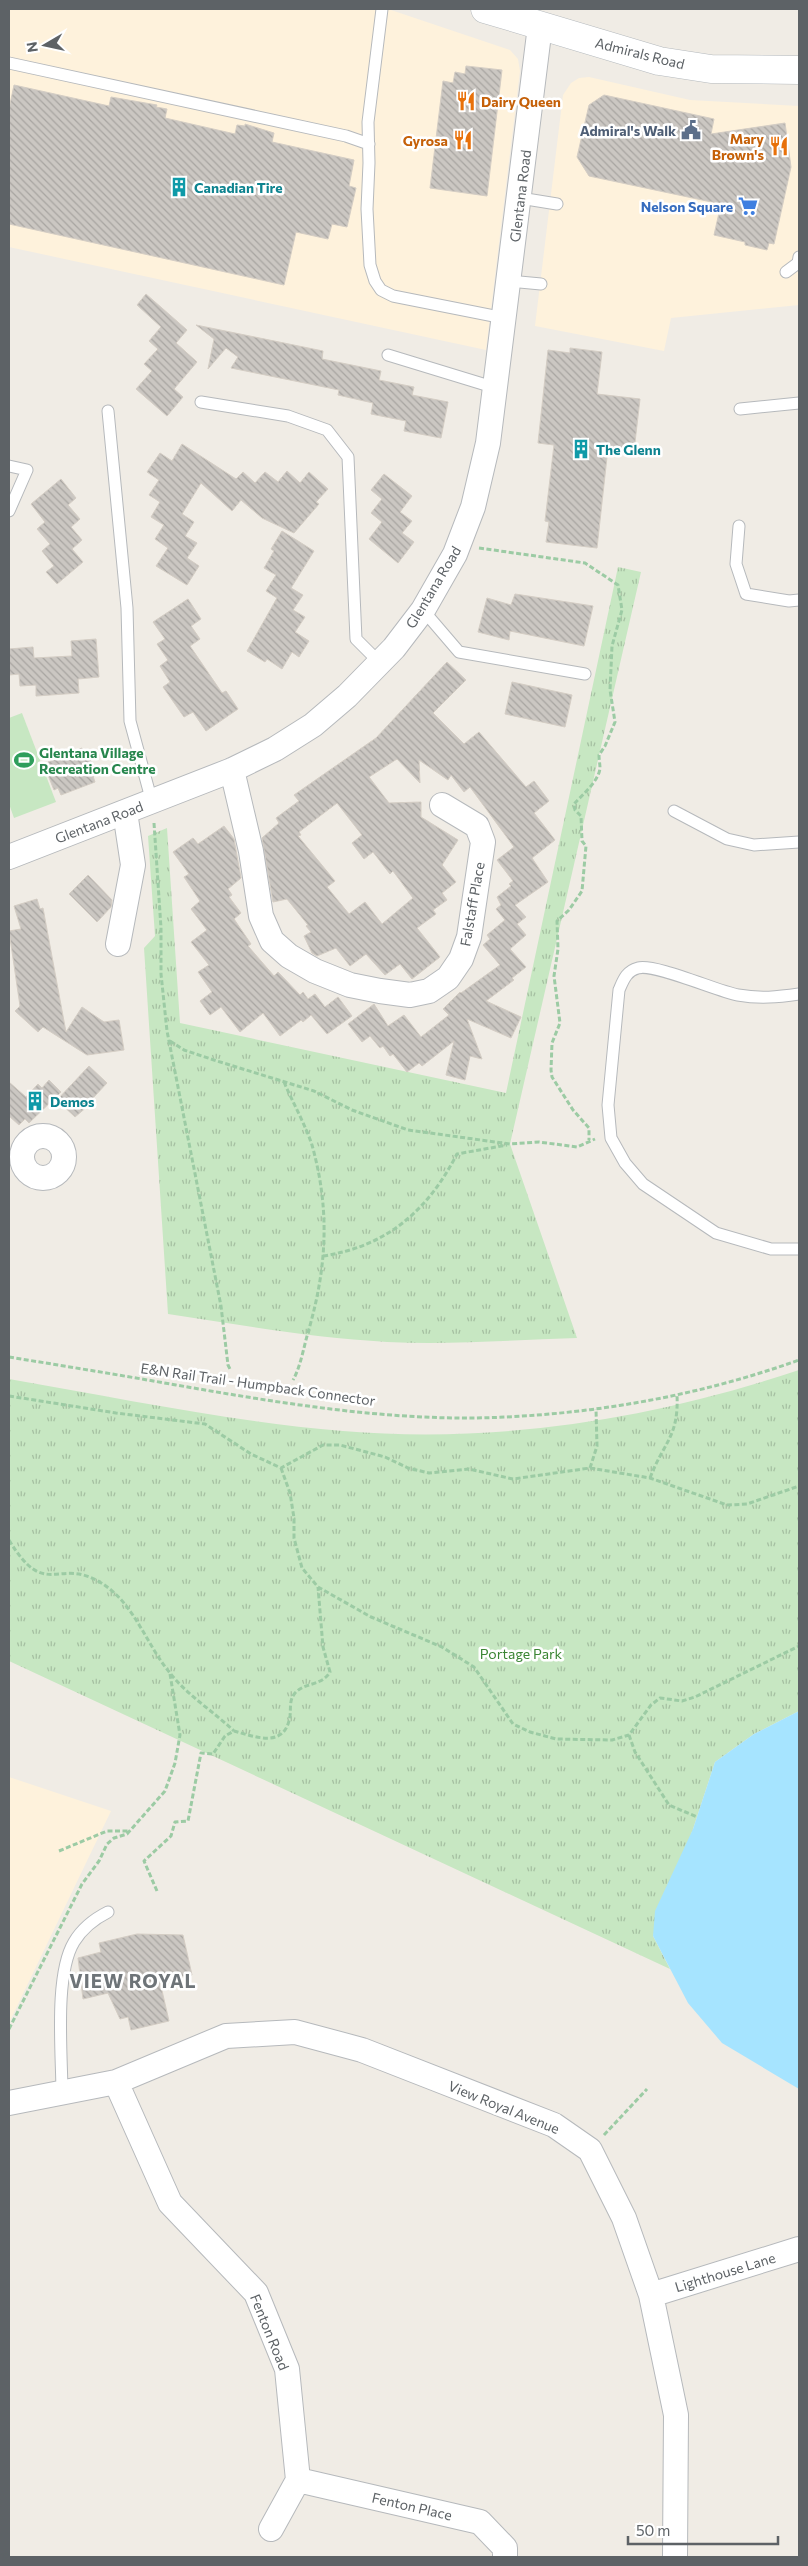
<svg xmlns="http://www.w3.org/2000/svg" width="808" height="2566" font-family="Commissioner,sans-serif">
<defs>
<pattern id="park-tufts" width="24" height="20" patternUnits="userSpaceOnUse" patternTransform="scale(1.25)"><rect width="24" height="20" fill="#c7e7c2"/><path d="M3 7l-1-3M5 7V3M7 7l1-3M15 17l-1-3M17 17v-4M19 17l1-3" fill="none" stroke="#a5bfa1"/></pattern>
<pattern id="building-back-hatch" width="6" height="6" patternUnits="userSpaceOnUse" patternTransform="scale(1.25)"><rect width="6" height="6" fill="#cbc7c2"/><path d="M-1 5l2 2M0 0l6 6M5-1l2 2" fill="none" stroke="#a8a5a1"/></pattern>
</defs>
<rect width="100%" height="100%" fill="#f0ece5"/>
<path fill="#fef2dc" d="M9 9H388L510 50 518 59 520 71 486 350 9 247Z
M589 77 690 100 799 106V305L671 318 664 351 535 326 563 95 571 83 579 78Z
M9 1777 111 1811 9 2023Z"/>
<path fill="#c7e7c2" d="M22 713 56 802 14 818 9 804V718Z"/>
<path fill="url(#park-tufts)" d="M618 567 641 572 510 1144 577 1338C513 1340 450 1345 387 1342 313 1338 240 1325 168 1314L144 948 155 936 148 836 167 828 180 1023 506 1093Z
M799 1370V1711L754 1734 715 1762 693 1829 653 1936 670 1969 9 1661V1379C120 1398 231 1422 343 1431 499 1444 652 1419 799 1370Z"/>
<path fill="#a6e4ff" d="M799 1711V2089L722 2043 688 2003 653 1936 655 1911 693 1829 715 1762 754 1734Z"/>
<path fill="url(#building-back-hatch)" stroke="#d4cdc4" fill-rule="evenodd" d="M466 66 502 70 487 196 430 188 443 81 453 83 455 72 465 74Z
M14 85 109 106 111 97 157 105 156 107 167 109 165 118 235 134 237 125 245 126V124L274 133 272 142 354 160 349 186 356 188 347 227 332 224 328 239 296 232 284 285 9 224V109Z
M604 95 714 119 711 134 785 123 791 167 774 244 769 243 767 250 745 245V242L714 235 721 204 589 176 577 157 589 105Z
M146 294 187 330 176 343 197 362 174 389 183 397 167 416 136 389 152 371 144 364 158 349 149 341 161 327 137 305Z
M196 325 323 351 322 359 381 371 379 380 414 387 412 395 448 402 441 438 404 431 406 421 371 414 373 403 338 395 339 390 231 368 238 357 226 348 208 369 214 339Z
M570 348 602 352 597 394 640 399 634 451 608 448 597 548 546 542 549 522 545 521 554 445 538 443 548 350 570 353Z
M182 444 236 479 243 472 255 483 265 472 278 482 287 471 300 483 309 472 328 489 316 502 319 504 294 533 262 518 241 500 232 511 201 483 182 514 194 522 185 536 197 543 187 558 199 566 187 585 156 566 168 548 155 539 164 525 151 517 160 502 149 495 159 480 147 472 160 453 172 461Z
M384 474 412 496 400 512 412 521 402 533 414 542 398 563 369 539 382 522 371 513 382 499 371 490Z
M61 479 76 498 68 505 80 519 71 527 82 540 72 549 83 562 57 584 46 572 54 566 42 551 50 544 37 529 45 522 31 504Z
M282 531 314 551 291 588 303 595 293 610 305 617 295 632 309 641 299 657 292 652 282 669 267 659 265 662 247 651 277 598 266 591 276 575 264 568 274 551 271 549Z
M515 594 593 606 584 646 510 631 509 640 478 632 487 598 511 605Z
M188 599 201 619 191 626 200 639 190 646 222 693 226 691 238 709 206 731 193 712 184 717 163 687 170 682 160 666 168 660 157 644 165 639 153 622Z
M96 639 99 677 78 679 79 693 36 696V685L20 686 19 674 9 675V649L33 647 34 658 72 656 71 641Z
M447 662 466 680 433 713 464 744 479 732 526 787 534 781 549 801 534 813 555 840 532 858 548 882 515 905 526 917 517 924 526 935 510 949 526 967 512 978 514 980 486 1001 521 1017 511 1038 467 1019 482 1059 470 1056 465 1080 446 1075 454 1041 422 1066 419 1063 407 1072 393 1054 390 1056 383 1046 380 1048 370 1036 362 1042 348 1024 374 1004 388 1026 404 1015 421 1037 449 1015 443 1009 460 992 461 993 500 965 483 945 490 939 487 935 505 920 496 909 501 905 497 897 511 886 509 884 513 881 497 860 514 847 470 787 464 792 451 775 448 780 419 760 420 783 397 759 369 777 389 803 421 802V817L458 840 442 865 456 882 442 893 447 900 433 910 436 914 417 928 440 957 412 979 400 964 385 975 366 954 350 966 336 948 317 956 312 953 304 936 311 932 306 926 308 925 287 899 273 902 262 838 279 823 276 818 299 801 294 795 376 738ZM337 803 362 835 352 843 364 859 373 852 390 874 393 871 413 898 382 924 365 902 349 914 327 887 335 881 298 836 301 835 299 832Z
M512 682 572 695 565 727 505 714Z
M82 748 85 754 88 753 96 775 93 776 95 782 61 795 58 788 54 790 46 770 51 769 48 762Z
M224 826 234 839 241 878 228 889 232 895 229 897 241 913 234 919 251 944 248 946 274 976 278 972 300 995 303 992 308 999 315 994 325 1007 338 997 352 1016 327 1034 311 1015 303 1022 301 1020 280 1036 263 1013 240 1032 221 1007 210 1015 200 1001 212 992 198 972 209 965 191 942 207 930 191 909 200 901 184 877 189 874 173 852 193 838 198 844Z
M88 875 112 900 111 907 97 922 69 894Z
M37 899 40 909 43 908 66 1032 82 1007 104 1022 119 1020 124 1050 87 1055 43 1027 38 1032 15 1011 20 1006 9 931 21 929 14 906Z
M89 1066 107 1083 93 1098 95 1100 75 1117 57 1100Z
M49 1080 61 1092 29 1123 25 1119 19 1125 9 1116V1082L26 1097 38 1084 42 1088Z
M137 1934 183 1935 192 1975 160 1982 169 2021 131 2030 128 2017 120 2019 108 1993 83 1999 78 1958 101 1952 99 1943Z"/>
<g fill="none" stroke-linecap="round" stroke-linejoin="round">
<defs>
<path id="service" d="M382 9 368 122 369 163 367 209 370 265 375 281 381 290 393 296 504 318
M9 63 346 136 369 144
M520 198 557 204
M786 272 798 263 799 257
M509 281 541 284
M388 355 496 388
M201 402 288 416 327 430 348 457 356 639 380 663
M740 409 799 403
M108 411 127 608 130 721 152 802
M9 466 27 470 9 511
M739 526 736 564 746 594 789 601 799 600
M423 610 459 652 585 674
M674 811 727 839 754 845 799 842
M799 994C778 997 760 999 738 995 717 991 654 963 638 968 626 971 623 981 619 990L608 1105 611 1138 625 1163 643 1184 716 1233 771 1249H799
M62 2094C62 2055 54 1975 74 1942 83 1927 94 1919 108 1912"/>
<path id="minor" d="M232 770 251 851 261 916 272 941 289 956 315 971 350 985 380 991 410 995 429 991 448 978 461 959 469 937 483 842 477 826 442 805
M9 857 232 770 275 749 313 725 347 696 394 648 423 610 455 554 473 507 488 443 540 26
M118 944 133 865 125 812
M22 1157a21 21 0 1 1 42 0a21 21 0 1 1-42 0Z
M116 2082 170 2203 256 2293 287 2369 298 2480 271 2529
M9 2103 116 2082 226 2036 295 2032 362 2050 554 2125 590 2150 624 2218 651 2295 676 2415 675 2557
M651 2295 799 2249
M298 2480 480 2522 505 2548V2557"/>
<path id="secondary" d="M485 9 659 61 711 69 799 70"/>
</defs>
<use href="#service" stroke="#b6b9bc" stroke-width="13"/>
<use href="#minor" stroke="#b6b9bc" stroke-width="26"/>
<use href="#secondary" stroke="#b4b9bd" stroke-width="29"/>
<path stroke="#9ccba4" stroke-width="3" stroke-dasharray="5 2.5" stroke-linecap="butt" d="M479 548 585 563 618 585 622 610 612 646 610 690 615 722 605 746 599 755C599 760 600 764 600 768 599 781 582 795 574 804L575 810 581 816 582 841 586 846 582 891 569 910 557 921 558 949 554 976 560 1023 552 1043 551 1070 552 1077 573 1110 589 1128V1140
M154 823 161 928V974L167 1031 221 1306 228 1365 231 1371
M170 1041 184 1050 217 1061 314 1091 352 1110 408 1130 510 1144 539 1142 577 1147 595 1139
M284 1082C293 1103 305 1124 312 1145 330 1209 327 1266 309 1329 304 1345 301 1366 293 1380
M323 1256C388 1246 428 1210 457 1154L507 1145
M9 1357C64 1366 120 1375 176 1385 274 1402 375 1419 475 1418 585 1416 696 1397 799 1360
M9 1396 116 1413 205 1424 251 1454 281 1468 323 1445H340L385 1457 408 1468 429 1473 469 1469 513 1479 590 1468 650 1478 727 1505 747 1504 799 1486
M281 1468 290 1493 294 1518V1538L302 1568 318 1587 371 1617 442 1647 474 1667 513 1724 530 1732 556 1739 612 1740 629 1735 651 1705 660 1698 682 1701 695 1697 799 1646
M590 1468 597 1446 596 1409
M650 1478C663 1443 679 1437 677 1395
M9 1540C45 1600 57 1558 98 1581 134 1601 145 1643 170 1673 187 1695 214 1712 234 1731
M629 1735 635 1752 669 1805 697 1817
M59 1851 107 1831H129
M157 1891 144 1861 171 1836 175 1822 188 1821 201 1753 213 1754 225 1736 234 1731C256 1737 285 1749 290 1716 291 1708 289 1700 295 1693 305 1682 322 1686 330 1672L323 1647 318 1587
M9 2029 82 1884 99 1861 107 1844 114 1838 127 1834 165 1791 175 1763 180 1735 170 1674
M604 2135 647 2089"/>
<use href="#service" stroke="#fff" stroke-width="11"/>
<use href="#minor" stroke="#fff" stroke-width="24"/>
<use href="#secondary" stroke="#fff" stroke-width="28"/>
</g>
<defs>
<symbol id="restaurant-bare" viewBox="-9 -9 18 18"><path d="M-5-6h1v4h1v-4h1v4h1v-4h1v5L-1.5 .5V6h-2V.5L-5-1ZM5-6V6H3V1.5H1.5Q1.5-4 5-6Z" fill="#e8710a" stroke="#fff" stroke-width="2.5" paint-order="stroke"/></symbol>
<symbol id="civic-bare" viewBox="-9 -9 18 18"><path d="M-.6-6.5H3V-4.5H.6V-3L4-1V1h2V6H-6V1h2V-1L-.6-3ZM-1.2 2.5V6h2.4V2.5Z" fill="#5c6f8a" stroke="#fff" stroke-width="2.5" paint-order="stroke"/></symbol>
<symbol id="building-bare" viewBox="-9 -9 18 18"><path d="M-4-6H4V6H1V3H-1V6H-4ZM-2.5-4.3h1.7v1.8h-1.7ZM.8-4.3h1.7v1.8H.8ZM-2.5-1h1.7V.8h-1.7ZM.8-1h1.7V.8H.8Z" fill="#0f9aa8" stroke="#fff" stroke-width="2.5" paint-order="stroke"/></symbol>
<symbol id="supermarket-bare" viewBox="-9 -9 18 18"><path d="M-6-5.5h2.5l.6 2H6L4.5 2H-2.5L-4.4-4H-6ZM-1.5 3.2a1.3 1.3 0 1 0 .1 0ZM3 3.2a1.3 1.3 0 1 0 .1 0Z" fill="#3f7fe0" stroke="#fff" stroke-width="2.5" paint-order="stroke"/></symbol>
<symbol id="stadium-bare" viewBox="-9 -9 18 18"><path d="M0-5a6.5 5 0 1 0 0 10a6.5 5 0 1 0 0-10ZM-3.5-1.8h7v3.6h-7Z" fill="#2e9e5b" stroke="#fff" stroke-width="2.5" paint-order="stroke"/></symbol>
</defs>
<g fill-rule="evenodd">
<use href="#restaurant-bare" x="452" y="87" width="28" height="28"/>
<use href="#civic-bare" x="677" y="116" width="28" height="28"/>
<use href="#restaurant-bare" x="449" y="126" width="28" height="28"/>
<use href="#restaurant-bare" x="765" y="132" width="28" height="28"/>
<use href="#building-bare" x="165" y="173" width="28" height="28"/>
<use href="#supermarket-bare" x="734" y="192" width="28" height="28"/>
<use href="#building-bare" x="567" y="435" width="28" height="28"/>
<use href="#stadium-bare" x="10" y="746" width="28" height="28"/>
<use href="#building-bare" x="21" y="1087" width="28" height="28"/>
</g>
<g text-anchor="middle" dominant-baseline="central" stroke-width="5" stroke-linejoin="round" paint-order="stroke">
<g font-size="14" fill="#5d6266" stroke="#fff">
<text transform="translate(640 53) rotate(14)">Admirals Road</text>
<text transform="translate(520 196) rotate(-83)">Glentana Road</text>
<text transform="translate(433 587) rotate(-59)">Glentana Road</text>
<text transform="translate(99 822) rotate(-21)">Glentana Road</text>
<text transform="translate(472 904) rotate(-80)">Falstaff Place</text>
<text transform="translate(258 1384) rotate(8)">E&amp;N Rail Trail - Humpback Connector</text>
<text transform="translate(504 2107) rotate(22)">View Royal Avenue</text>
<text transform="translate(725 2272) rotate(-17)">Lighthouse Lane</text>
<text transform="translate(270 2332) rotate(68)">Fenton Road</text>
<text transform="translate(412 2506) rotate(13)">Fenton Place</text>
</g>
<g font-size="14" font-weight="bold" fill="#c56008" stroke="#fff" text-anchor="end">
<text x="481" y="101" text-anchor="start">Dairy Queen</text>
<text x="764" y="138">Mary<tspan x="764" dy="16">Brown's</tspan></text>
<text x="448" y="140">Gyrosa</text>
</g>
<g font-size="14" font-weight="bold" fill="#4e5e75" stroke="#fff" text-anchor="end">
<text x="676" y="130">Admiral's Walk</text>
</g>
<g font-size="14" font-weight="bold" fill="#0d838f" stroke="#fff" text-anchor="start">
<text x="194" y="187">Canadian Tire</text>
<text x="596" y="449">The Glenn</text>
<text x="50" y="1101">Demos</text>
</g>
<g font-size="14" font-weight="bold" fill="#366cbe" stroke="#fff" text-anchor="end">
<text x="733" y="206">Nelson Square</text>
</g>
<g font-size="14" font-weight="bold" fill="#27864d" stroke="#fff" text-anchor="start">
<text x="39" y="752">Glentana Village<tspan x="39" dy="16">Recreation Centre</tspan></text>
</g>
<g font-size="14" fill="#3b8634" stroke="#fff">
<text x="521" y="1653">Portage Park</text>
</g>
<g font-size="19" font-weight="bold" letter-spacing="1" fill="#6e7478" stroke="#fff">
<text x="133" y="1980">VIEW ROYAL</text>
</g>
</g>
<rect width="808" height="2566" fill="none" stroke="#5d6266" stroke-width="20"/>
<g transform="translate(45 45) rotate(261)" stroke="#ffffff" stroke-width="4" paint-order="stroke">
<path d="M0-4L9 19L0 12L-9 19Z" fill="#5d6266"/>
<text y="-8" font-size="14" font-weight="bold" text-anchor="middle" fill="#5d6266">N</text>
</g>
<path d="M628 2536v8h150v-8" fill="none" stroke="#5d6266" stroke-width="2.5"/>
<text x="636" y="2536" font-size="15" fill="#5d6266" stroke="#ffffff" stroke-width="4" paint-order="stroke">50 m</text>
</svg>
